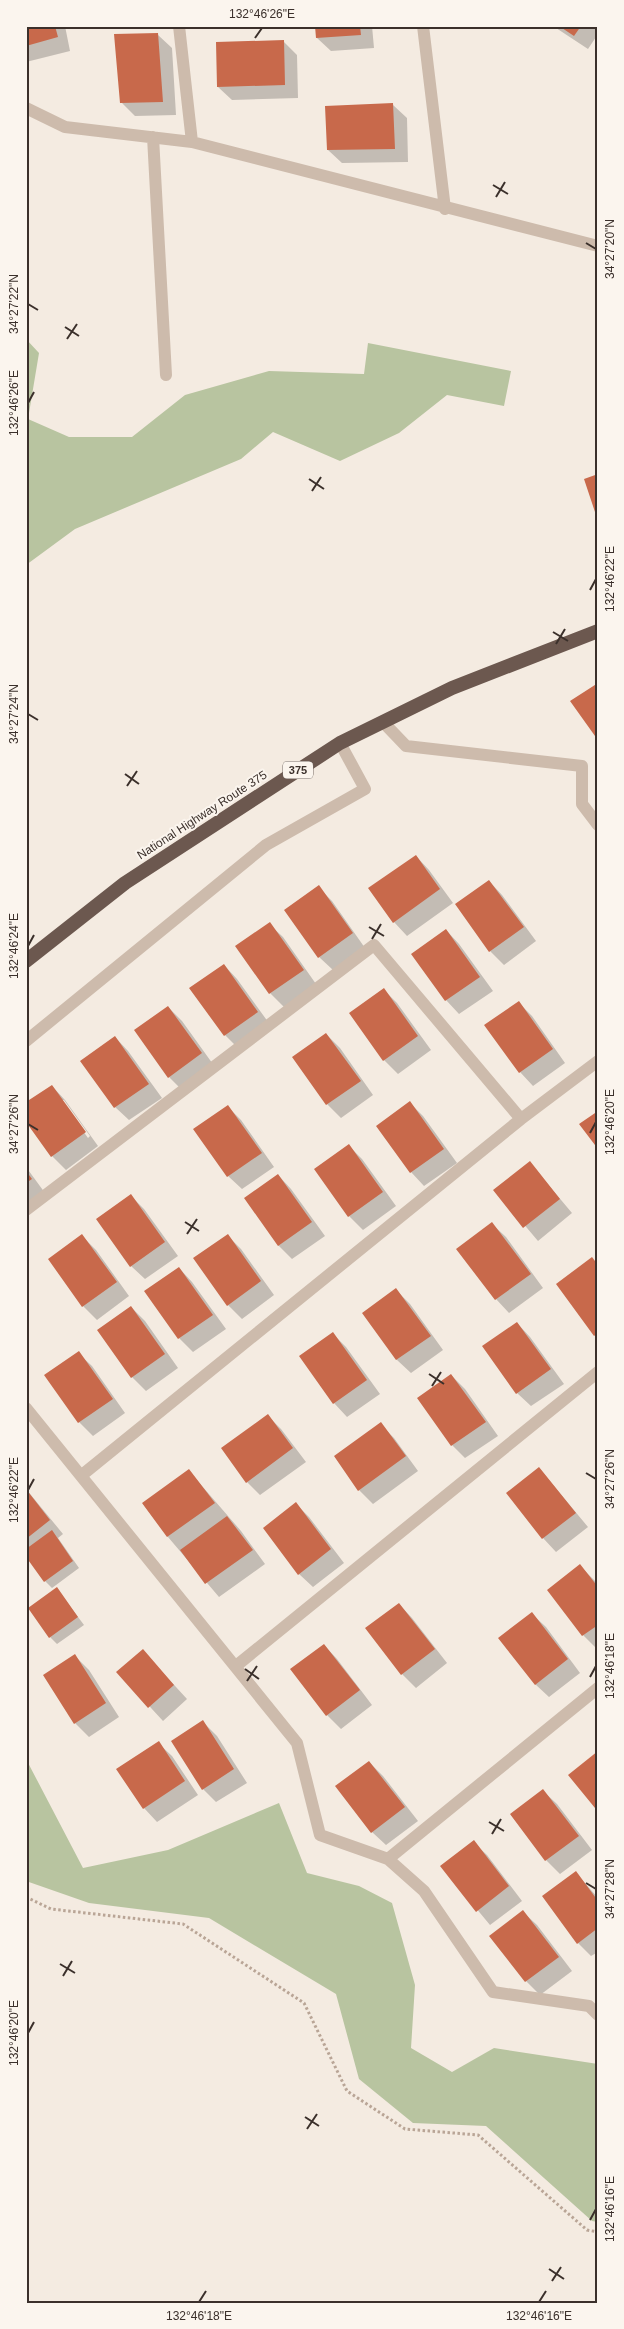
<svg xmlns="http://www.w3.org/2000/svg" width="624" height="2329" font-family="Arial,sans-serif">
<rect width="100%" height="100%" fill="#f4ebe1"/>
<path fill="#b8c4a0" d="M26 339 39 353 28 419 69 437H132L185 395 269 371 364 374 368 343 511 371 504 406 447 395 399 433 340 461 273 432 241 459 75 529 26 565Z
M26 1759 83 1868 168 1850 279 1803 307 1873 359 1886 392 1903 415 1985 411 2048 452 2072 494 2048 598 2064V2222L592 2221 486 2126 413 2123 359 2079 336 1994 209 1918 89 1903 26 1881Z"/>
<path fill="#0003" fill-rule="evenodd" d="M26 26H65L70 51 26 62Z
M317 26H372L374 48 331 51 317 38Z
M553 26H598V34L588 49Z
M158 35 172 48 176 115 135 116 122 103Z
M283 41 297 55 298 98 232 100 218 87Z
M393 105 407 118 408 162 342 163 328 150Z
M416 856 429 870 453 903 407 936 394 922Z
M489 881 502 895 536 941 504 965 490 951 457 904Z
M318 887 332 901 365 948 333 970 319 957Z
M269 924 283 937 316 984 284 1007 270 993Z
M446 930 459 944 493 991 459 1014 446 1000 413 954Z
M224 965 237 979 271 1026 238 1048 225 1035Z
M384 990 397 1003 431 1050 398 1074 384 1060Z
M518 1002 532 1016 565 1063 533 1086 520 1072Z
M168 1007 182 1021 215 1067 182 1090 169 1077Z
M326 1034 340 1048 373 1095 341 1118 327 1104 294 1057Z
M115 1037 128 1051 162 1098 129 1120 115 1107Z
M52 1086 65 1100 98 1146 66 1170 52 1156ZM61 1100H64L90 1136 88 1138Z
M410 1103 423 1116 457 1163 424 1186 411 1172Z
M227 1106 241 1120 274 1167 242 1189 228 1176Z
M349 1146 362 1159 396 1206 363 1230 349 1216Z
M530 1163 572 1213 538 1241 495 1190Z
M26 1167 45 1193 26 1206Z
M278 1175 291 1189 325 1236 292 1259 278 1245Z
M131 1196 144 1209 178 1256 145 1279 131 1266Z
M492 1224 506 1237 543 1288 509 1313 496 1299Z
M227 1235 241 1249 274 1295 242 1319 228 1305Z
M82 1236 96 1250 129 1296 97 1320 83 1306Z
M179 1268 192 1282 226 1329 193 1352 179 1338Z
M396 1290 410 1304 443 1350 411 1373 397 1360 364 1314Z
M131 1307 145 1321 178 1368 146 1391 132 1377 99 1330Z
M517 1323 530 1337 564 1384 531 1406 517 1393Z
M333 1334 346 1347 380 1394 347 1417 334 1403Z
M78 1353 92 1366 125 1413 93 1436 79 1422Z
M451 1375 465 1389 498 1436 465 1458 452 1445Z
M268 1416 281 1429 306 1462 260 1495 247 1482Z
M380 1424 394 1438 418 1471 373 1504 359 1490 335 1457Z
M539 1468 588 1527 556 1552 543 1538Z
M189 1471 241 1531 265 1564 219 1597 168 1537 143 1504Z
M26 1489 63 1534 58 1538 79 1568 52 1588 45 1581 26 1545Z
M296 1504 309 1517 344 1563 313 1587 299 1574Z
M580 1566 598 1584 597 1649 583 1635 549 1590Z
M57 1589 84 1625 57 1644 50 1637Z
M399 1604 412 1618 447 1663 416 1688 402 1674 367 1628Z
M532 1614 546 1627 580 1673 549 1697 535 1684Z
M324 1645 337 1659 372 1705 341 1729 327 1715Z
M143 1651 187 1699 163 1721 118 1672Z
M75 1656 89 1670 119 1717 89 1737 75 1723Z
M203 1722 217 1736 247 1783 216 1802 203 1789Z
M158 1743 172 1756 198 1795 157 1822 144 1808Z
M369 1762 383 1776 418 1821 386 1845 372 1832Z
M543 1791 557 1804 592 1850 560 1874 546 1860 511 1815Z
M473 1842 487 1855 522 1901 490 1925 441 1866Z
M576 1873 598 1898V1952L591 1956 578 1943Z
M523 1912 537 1925 572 1971 540 1995 526 1981 491 1936Z"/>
<path fill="#c8694b" d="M26 26H55L58 37 26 46Z
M315 26H360L361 35 316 38Z
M559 26H581L574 36Z
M158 33 163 102 120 103 114 34Z
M284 40 285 85 217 87 216 42Z
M393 103 395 149 327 150 325 106Z
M598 474V518H597L584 479Z
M598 683V734L595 736 570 701Z
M416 855 440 889 393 923 368 888Z
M489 880 524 927 489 952 455 904Z
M319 885 353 933 318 958 284 910Z
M270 922 304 970 269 994 235 946Z
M446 929 480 977 445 1001 411 954Z
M224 964 258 1012 224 1036 189 988Z
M384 988 418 1036 383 1061 349 1013Z
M519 1001 553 1049 519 1073 484 1025Z
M168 1006 202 1053 168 1078 134 1030Z
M326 1033 361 1081 326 1105 292 1057Z
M115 1036 149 1084 114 1108 80 1061Z
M52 1085 86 1132 51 1157 26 1122V1102Z
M410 1101 444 1149 410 1173 376 1126Z
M228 1105 262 1153 227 1177 193 1129Z
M598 1111V1149L579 1124Z
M349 1144 383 1192 348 1217 314 1169Z
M530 1161 560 1199 523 1228 493 1190Z
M26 1171 32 1179 26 1183Z
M278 1174 312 1222 278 1246 244 1198Z
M131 1194 165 1242 130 1267 96 1219Z
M492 1222 531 1274 495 1300 456 1249Z
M82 1234 117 1282 82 1307 48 1259Z
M228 1234 261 1281 227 1306 193 1258Z
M592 1257 598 1265V1333L594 1336 556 1284Z
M179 1267 213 1315 178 1339 144 1291Z
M396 1288 431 1336 396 1360 362 1313Z
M131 1306 165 1354 131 1378 97 1330Z
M517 1322 551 1369 516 1394 482 1346Z
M333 1332 367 1380 333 1404 299 1356Z
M79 1351 113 1399 78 1423 44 1375Z
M451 1374 486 1422 451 1446 417 1398Z
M268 1414 293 1448 246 1483 221 1448Z
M381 1422 406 1456 358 1491 334 1456Z
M539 1467 576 1513 542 1539 506 1493Z
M189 1469 215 1503 167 1537 142 1503Z
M26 1489 50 1520 26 1539Z
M296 1502 331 1549 298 1575 263 1528Z
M227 1516 253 1550 205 1584 180 1550Z
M52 1530 73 1561 44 1582 26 1557V1549Z
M580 1564 598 1587V1625L582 1636 547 1590Z
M57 1587 78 1617 49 1638 28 1608Z
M399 1603 435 1649 401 1675 365 1628Z
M532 1612 568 1659 535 1685 498 1638Z
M324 1644 360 1690 326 1716 290 1669Z
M143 1649 174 1685 148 1708 116 1672Z
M75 1654 106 1703 74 1724 43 1675Z
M203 1720 234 1769 202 1790 171 1741Z
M159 1741 185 1781 143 1809 116 1769Z
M598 1751V1806L595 1808 568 1775Z
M369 1761 405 1807 371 1833 335 1786Z
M543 1789 579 1836 545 1861 510 1814Z
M474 1840 509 1886 476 1912 440 1866Z
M576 1871 598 1901V1928L577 1944 542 1896Z
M523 1910 559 1957 525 1982 489 1936Z"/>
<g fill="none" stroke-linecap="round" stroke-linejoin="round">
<path stroke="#b9a596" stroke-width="3" stroke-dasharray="2.5 2.5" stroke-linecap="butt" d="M26 1897 51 1909 183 1924 304 2003 347 2091 405 2129 478 2135 587 2230 598 2232"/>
<path stroke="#cdbbac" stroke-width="12" d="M179 26 192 142
M423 26 445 209
M26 108 65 127 192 142 598 246
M153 137 166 375
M383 722 406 746 582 766V804L598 825
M26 1041 266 845 365 789 340 743
M26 1210 374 945 521 1119
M26 1408 297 1743 320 1835 388 1859 424 1891 493 1992 589 2006 598 2015
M82 1475 521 1119 598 1061
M236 1666 598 1372
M388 1859 598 1688"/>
<path stroke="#6c584f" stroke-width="14" d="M26 961 125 883 340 743 452 688 598 631"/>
</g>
<path fill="none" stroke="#3b302b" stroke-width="2" d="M255 38 262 28M493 185 508 194M496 197 505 182M586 243 596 249M28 304 38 310M65 327 79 336M67 339 77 324M28 403 34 392M309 479 324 489M312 491 321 477M590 590 596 579M553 632 568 641M556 644 565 629M28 714 38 720M125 774 139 784M127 786 137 771M369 927 384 936M372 939 381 924M28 946 34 935M28 1124 38 1130M590 1133 596 1122M185 1222 199 1231M187 1234 197 1219M429 1374 444 1384M432 1386 441 1372M586 1473 596 1479M28 1490 34 1479M245 1669 259 1679M590 1677 596 1666M247 1681 257 1666M489 1822 504 1831M492 1834 501 1819M586 1883 596 1889M60 1964 75 1973M63 1976 72 1961M28 2033 34 2022M305 2117 319 2126M307 2129 317 2114M590 2220 596 2209M549 2269 564 2279M552 2281 561 2267M199 2302 206 2291M539 2302 546 2291"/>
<g text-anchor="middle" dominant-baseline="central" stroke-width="4" stroke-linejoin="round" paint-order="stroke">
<rect fill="#fbf5ee" stroke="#756b66" stroke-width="1" x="283" y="761.5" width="30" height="17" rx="4"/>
<g font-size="11" font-weight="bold" fill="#3b302b">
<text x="298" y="770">375</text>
</g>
<g font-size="12" fill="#3b302b" stroke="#fbf5ee">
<text transform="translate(202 815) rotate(-33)">National Highway Route 375</text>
</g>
</g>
<rect width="624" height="2329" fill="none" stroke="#fbf5ee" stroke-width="55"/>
<rect x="28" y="28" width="568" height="2274" fill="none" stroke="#3b302b" stroke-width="2"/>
<g font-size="12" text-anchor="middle" fill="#3b302b">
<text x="262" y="18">132°46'26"E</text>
<text transform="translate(610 249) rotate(-90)" y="4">34°27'20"N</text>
<text transform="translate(14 304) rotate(-90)" y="4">34°27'22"N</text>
<text transform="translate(14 403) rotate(-90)" y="4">132°46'26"E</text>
<text transform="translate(610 579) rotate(-90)" y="4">132°46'22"E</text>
<text transform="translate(14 714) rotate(-90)" y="4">34°27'24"N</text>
<text transform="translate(14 946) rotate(-90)" y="4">132°46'24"E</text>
<text transform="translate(610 1122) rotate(-90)" y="4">132°46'20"E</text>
<text transform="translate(14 1124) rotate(-90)" y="4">34°27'26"N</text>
<text transform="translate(610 1479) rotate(-90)" y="4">34°27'26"N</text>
<text transform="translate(14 1490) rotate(-90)" y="4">132°46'22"E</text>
<text transform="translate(610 1666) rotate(-90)" y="4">132°46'18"E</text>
<text transform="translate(610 1889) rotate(-90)" y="4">34°27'28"N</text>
<text transform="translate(14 2033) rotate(-90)" y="4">132°46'20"E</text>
<text transform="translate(610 2209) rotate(-90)" y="4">132°46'16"E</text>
<text x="199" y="2320">132°46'18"E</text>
<text x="539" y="2320">132°46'16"E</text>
</g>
</svg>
